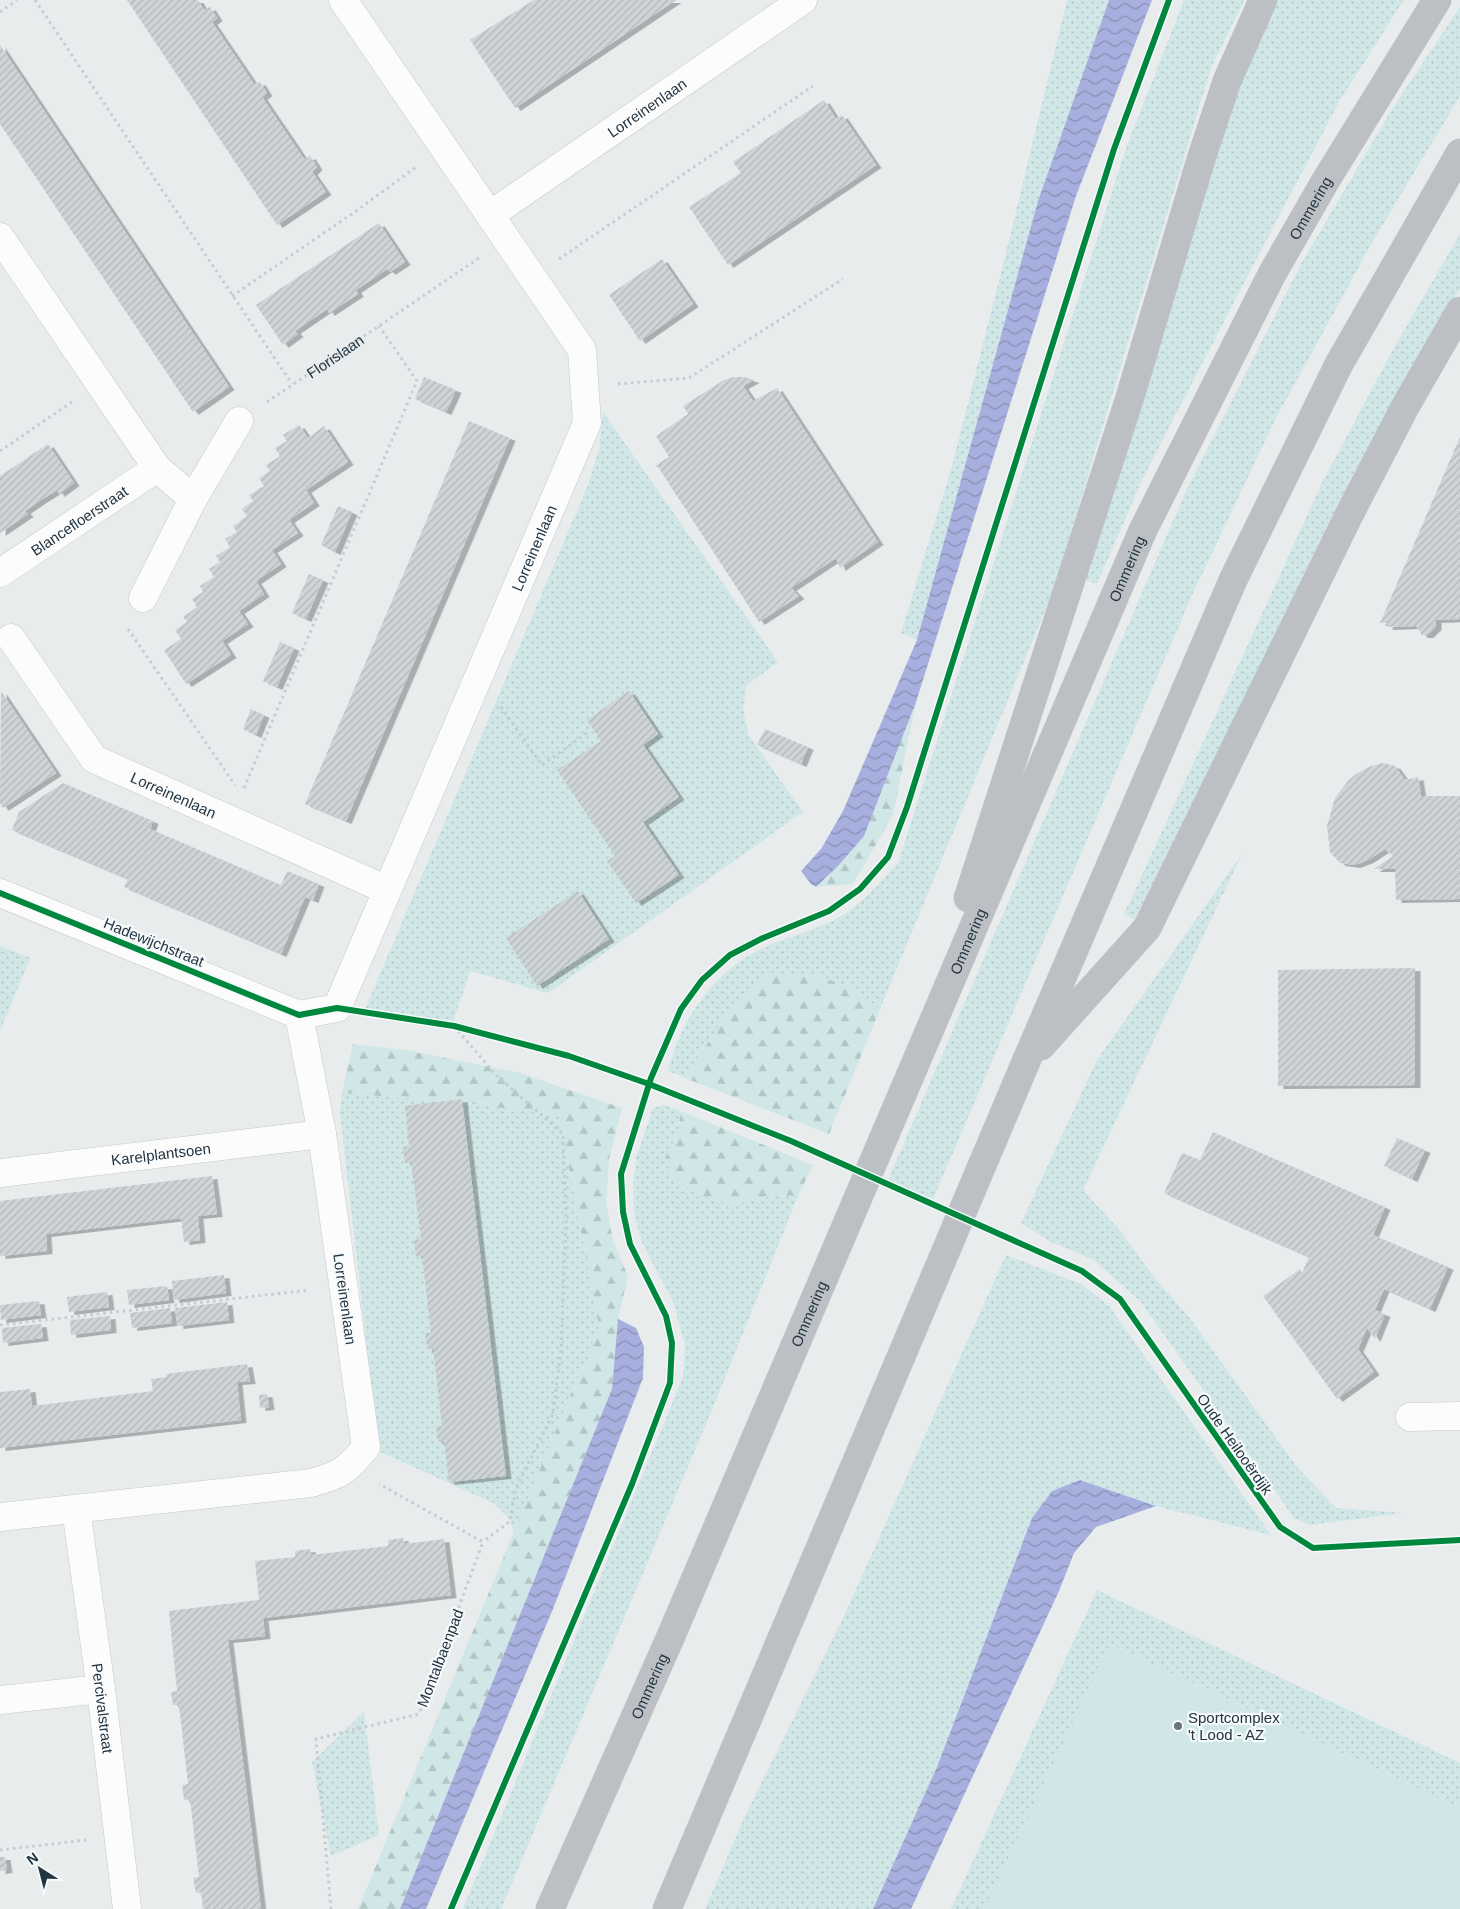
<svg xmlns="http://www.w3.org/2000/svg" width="1460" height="1909" font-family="Helvetica,sans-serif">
<defs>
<pattern id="grass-dots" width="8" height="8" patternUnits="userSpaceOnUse" patternTransform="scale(1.25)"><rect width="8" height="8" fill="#d1e6e6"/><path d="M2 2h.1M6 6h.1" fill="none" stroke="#b3c6c6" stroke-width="1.8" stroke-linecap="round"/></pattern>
<pattern id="forest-firs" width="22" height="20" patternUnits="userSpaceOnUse" patternTransform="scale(1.25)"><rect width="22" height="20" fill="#d1e6e6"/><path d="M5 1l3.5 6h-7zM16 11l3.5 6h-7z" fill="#b3c6c6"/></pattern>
<pattern id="water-waves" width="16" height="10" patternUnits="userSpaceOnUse" patternTransform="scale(1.25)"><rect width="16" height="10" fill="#a7afde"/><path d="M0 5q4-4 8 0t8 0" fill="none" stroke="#888fb6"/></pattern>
<pattern id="building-hatch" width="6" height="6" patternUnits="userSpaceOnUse" patternTransform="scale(1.25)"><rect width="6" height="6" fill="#cfd4d6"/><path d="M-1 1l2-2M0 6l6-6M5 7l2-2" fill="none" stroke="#b1b7b9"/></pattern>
<filter id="shadow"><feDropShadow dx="5.5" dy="3" stdDeviation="0" flood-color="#0004"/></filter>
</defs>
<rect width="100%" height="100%" fill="#e8eced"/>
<path fill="url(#grass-dots)" d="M1067 0H1109L1038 201 917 640 901 633 952 466 1005 257Z
M1184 0H1244L1211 68 1053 591 880 1009 850 986 730 1009 685 1078 668 1071C680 1021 712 974 759 950 788 935 823 930 849 911 868 897 883 879 898 863L1126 148Z
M1276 0H1404L1340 100 1235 300 1143 478 1097 584 1083 579 1219 142 1253 52Z
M1460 7V96L1373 241 1276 418 1193 593 933 1199 888 1180 1186 491 1301 264 1392 109Z
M1460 234V289L1409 373 1135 920 1124 914 1323 481 1395 346Z
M603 412 778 662 747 685 743 709 749 736 803 812 548 993 470 971 452 1026 363 1014 588 485 599 449Z
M1242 854 1083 1190 1122 1233 1153 1276 1189 1317 1297 1467 1336 1508 1403 1513 1309 1525 1294 1518 1140 1301 1094 1260 1049 1241 1021 1223 1097 1060Z
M0 946 30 958 0 1031Z
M342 1093 460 1102 559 1115 599 1326 514 1532 508 1517 493 1503 376 1450 378 1444 340 1113Z
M664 1105 681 1111 678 1134 665 1158 672 1176 730 1205 773 1195 798 1196 719 1393 501 1909H463L683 1377 685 1346 674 1304 642 1243 634 1215 633 1187 636 1158 653 1108Z
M1006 1255 1081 1284 1109 1306 1271 1535 1156 1506 1080 1480 1052 1491 1032 1518 937 1767 873 1909H705L744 1818 845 1614Z
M1097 1590 1460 1763V1808L1110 1644 985 1909H951Z
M364 1712 379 1835 331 1856 312 1762Z"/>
<path fill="url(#forest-firs)" d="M916 702 893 815 853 884 816 887 828 877 878 800Z
M767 973 811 975 850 986 880 1009 829 1134 685 1078 730 1009Z
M353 1044 411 1051 520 1073 622 1108 609 1159 606 1202 613 1241 628 1276 618 1319 612 1389 400 1909H358L599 1326 559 1116 460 1102 342 1093Z
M681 1111 813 1165 798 1196 773 1195 730 1205 694 1193 672 1176 665 1158 678 1134Z"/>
<path fill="#d1e6e6" d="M1110 1644 1460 1808V1909H984Z"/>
<path fill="url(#water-waves)" d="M1109 0H1152L1076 196 916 702 864 836 838 866 816 887 811 884 801 871 821 849 843 811 917 640 1038 201Z
M618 1319 636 1328 644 1347 643 1378 553 1609 426 1909H400L612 1389Z
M1080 1480 1156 1506 1096 1527 1074 1553 1059 1591 911 1909H873L937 1767 1032 1518 1052 1491Z"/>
<path fill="url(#building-hatch)" filter="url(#shadow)" d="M127 0H198L204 10 210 7 217 18 212 22 254 84 260 82 267 93 262 97 304 159 310 156 317 167 312 172 326 192 277 225Z
M534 0H676L515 108 470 40Z
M0 45 229 387 193 412 0 124Z
M824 100 836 119 842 115 876 165 728 265 689 207 741 173 733 162Z
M379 223 405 262 390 272 387 269 356 290 358 294 329 313 327 309 295 331 298 334 283 345 256 305Z
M662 259 693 304 640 341 609 295Z
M424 377 456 390 446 412 415 399Z
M734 377H744L754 380 743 386 753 401 777 388 878 542 840 568 836 558 791 588 799 596 759 622 658 467 655 466 669 457 656 436 688 414 683 406 724 380Z
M469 421 510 438 346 821 305 804Z
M299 425 308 438 324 426 348 462 306 490 314 503 289 520 298 533 272 550 281 564 256 581 264 594 239 611 248 624 222 641 231 655 186 684 164 650 181 639 175 630 187 622 183 617 197 607 192 599 203 592 200 586 214 577 209 569 220 562 216 556 230 547 225 539 237 532 233 526 247 516 242 509 253 501 249 495 264 486 259 478 270 471 266 465 280 456 275 448 287 441 283 435Z
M1460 437V619L1436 620V627L1428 635H1422L1416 626 1387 627 1388 623H1380Z
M48 444 74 483 59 494 57 490 41 500 25 511 28 514 0 533V476Z
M338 506 352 512 335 552 321 545Z
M309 574 323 580 306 619 292 613Z
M280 642 294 648 277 687 263 681Z
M1 691 56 773 3 808 0 803Z
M629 691 658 734 643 745 679 797 643 822 679 875 636 903 607 861 615 856 557 770 601 741 587 720Z
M251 709 264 715 256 735 243 729Z
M765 729 808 747 801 764 757 745Z
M1383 763 1395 766 1405 780 1418 777 1421 796H1460V899L1396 900 1395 869H1374L1393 856 1385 849 1368 860 1355 865 1340 863 1330 852 1327 826 1335 798 1348 781 1356 774 1368 767Z
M63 783 153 821 150 829 281 885 287 871 319 884 313 900 305 897 281 954 124 887 128 879 12 830 19 812Z
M578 891 609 939 537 986 506 938Z
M1415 968V1085L1278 1086V970Z
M462 1099 506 1476 449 1482 444 1442H438L436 1426H442L433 1348 427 1349 425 1333H431L422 1255 416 1256 414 1240 421 1239 411 1162 405 1163 403 1147 409 1146 405 1106Z
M1213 1132 1385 1207 1373 1235 1448 1267 1430 1309 1384 1289 1375 1310 1385 1314 1375 1339 1367 1328 1358 1349 1374 1372 1337 1399 1263 1296 1300 1269 1302 1273 1309 1257 1164 1193 1182 1153 1200 1160Z
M1397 1138 1425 1150 1412 1179 1384 1166Z
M212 1176 217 1214 198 1216 200 1240 184 1242 181 1218 46 1234 47 1251 0 1256V1201Z
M224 1275 226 1293 174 1300 172 1281Z
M167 1286 169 1300 129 1305 127 1290Z
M107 1292 109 1307 69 1312 67 1297Z
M39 1301 41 1315 1 1320 0 1305Z
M227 1302 229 1320 178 1326 175 1308Z
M170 1308 172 1323 132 1328 130 1313Z
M110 1316 111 1330 71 1335 70 1320Z
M41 1324 43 1338 3 1343 2 1328Z
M247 1364 250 1381 237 1382 241 1420 0 1448V1392L30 1389 32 1406 153 1391 151 1379 167 1377 166 1374Z
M267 1394 269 1407 260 1408 259 1395Z
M403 1538 404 1544 444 1539 451 1595 263 1618 265 1636 228 1640 261 1909H203L201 1892 196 1893 193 1878 199 1877 190 1799 184 1800 182 1785 188 1784 179 1705H173L171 1692 177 1691 169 1611 259 1600 255 1561 295 1557V1551L310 1549 311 1555 388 1546V1540Z
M0 1857H5L7 1870 0 1871Z"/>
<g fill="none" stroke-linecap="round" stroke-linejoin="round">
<defs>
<g id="minor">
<path id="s2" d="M490 215 803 0"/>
<path d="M0 237 157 468 193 499 239 421"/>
<path id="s3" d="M0 573 157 468"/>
<path d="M143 598 193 499"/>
<path id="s4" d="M11 638 94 759 387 890"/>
<path d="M0 893 299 1015"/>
<path id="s5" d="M299 1015 337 1008 587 423 582 350 343 0"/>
<path id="s6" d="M0 1173 322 1134"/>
<path d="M1410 1417 1460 1416"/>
<path id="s7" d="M76 1509 101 1689 127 1909"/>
<path d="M0 1517 311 1483C340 1475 347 1471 366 1447L322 1134 299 1015"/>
<path d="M0 1700 101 1689"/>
</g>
<g id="highway">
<path d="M968 898 1130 397 1201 159 1227 81 1263 0"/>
<path d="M1041 1046 1147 928 1349 515 1405 407 1460 311"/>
<path id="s8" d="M550 1909 671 1636 1143 530 1272 274 1326 180 1437 0"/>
<path d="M667 1909 1025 1064 1233 580 1339 364 1460 153"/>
</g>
</defs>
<use href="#minor" stroke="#c5c9ca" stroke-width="29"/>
<use href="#highway" stroke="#c3c8cc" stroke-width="29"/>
<g stroke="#c5cbcf" stroke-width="3" stroke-dasharray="2.5 4" stroke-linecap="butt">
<path d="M35 0 292 384"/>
<path d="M0 12 17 0"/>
<path d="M559 259 813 86"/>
<path d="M232 296 356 211 416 167"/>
<path d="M618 384 689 378 843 279"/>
<path id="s1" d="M267 402 479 258"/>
<path d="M0 451 72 402"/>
<path d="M128 629 235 785"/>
<path d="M501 707 542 765 587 733"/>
<path d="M244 788 417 381 379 326"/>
<path d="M454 1026 496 1075 563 1134 566 1222 561 1350 553 1414 516 1488 510 1521 483 1542"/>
<path d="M0 1325 310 1290"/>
<path d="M0 1850 86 1840"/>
<path d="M331 1909 316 1739 419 1714 483 1542 379 1484"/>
</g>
<use href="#minor" stroke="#fcfcfc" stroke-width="28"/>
<use href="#highway" stroke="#bcc0c4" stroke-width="28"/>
<defs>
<path id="cycleway" d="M0 893 299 1015 337 1008 454 1026 569 1056 649 1084 791 1141 1082 1271 1120 1299 1280 1527 1313 1548 1460 1540
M451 1909 632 1484 670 1383 672 1343 666 1316 630 1244 623 1212 621 1174 651 1078 681 1009 702 980 730 955 763 938 829 911 860 889 888 857 907 807 1114 149 1169 0"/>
</defs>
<use href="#cycleway" stroke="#f7fafb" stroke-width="9"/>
<use href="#cycleway" stroke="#00873e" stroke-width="6"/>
</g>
<circle fill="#68757e" stroke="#f7fafb" stroke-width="2" cx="1178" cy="1726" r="5"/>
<g text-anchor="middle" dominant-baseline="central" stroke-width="4.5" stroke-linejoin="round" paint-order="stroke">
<g font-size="15" fill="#233543" stroke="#f7fafb">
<text stroke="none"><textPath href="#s2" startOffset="190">Lorreinenlaan</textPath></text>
<text stroke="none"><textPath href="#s8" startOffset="1864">Ommering</textPath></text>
<text stroke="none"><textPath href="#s1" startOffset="82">Florislaan</textPath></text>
<text stroke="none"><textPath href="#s3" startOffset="95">Blancefloerstraat</textPath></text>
<text stroke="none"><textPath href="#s5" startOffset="539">Lorreinenlaan</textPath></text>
<text stroke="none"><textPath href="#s8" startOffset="1459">Ommering</textPath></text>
<text stroke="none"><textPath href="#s4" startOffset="234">Lorreinenlaan</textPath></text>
<text stroke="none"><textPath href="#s8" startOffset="1054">Ommering</textPath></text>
<text transform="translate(154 942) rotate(22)">Hadewijchstraat</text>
<text stroke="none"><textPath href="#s6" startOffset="162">Karelplantsoen</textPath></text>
<text transform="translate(345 1299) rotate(82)">Lorreinenlaan</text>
<text stroke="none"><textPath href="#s8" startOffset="649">Ommering</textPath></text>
<text transform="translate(1235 1444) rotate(55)">Oude Heilooërdijk</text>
<text transform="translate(440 1658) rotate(-69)">Montalbaenpad</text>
<text stroke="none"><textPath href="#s8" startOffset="244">Ommering</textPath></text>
<text stroke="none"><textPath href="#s7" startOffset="201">Percivalstraat</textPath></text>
</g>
<g font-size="15" fill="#233543" stroke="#f7fafb" text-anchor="start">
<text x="1188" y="1717">Sportcomplex<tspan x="1188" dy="17">'t Lood - AZ</tspan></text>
</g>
</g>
<g transform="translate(40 1869) rotate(324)" stroke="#f7fafb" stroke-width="4" paint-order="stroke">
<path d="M0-4L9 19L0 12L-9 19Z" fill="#233543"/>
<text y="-8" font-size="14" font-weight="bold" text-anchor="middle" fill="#233543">N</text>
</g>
</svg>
